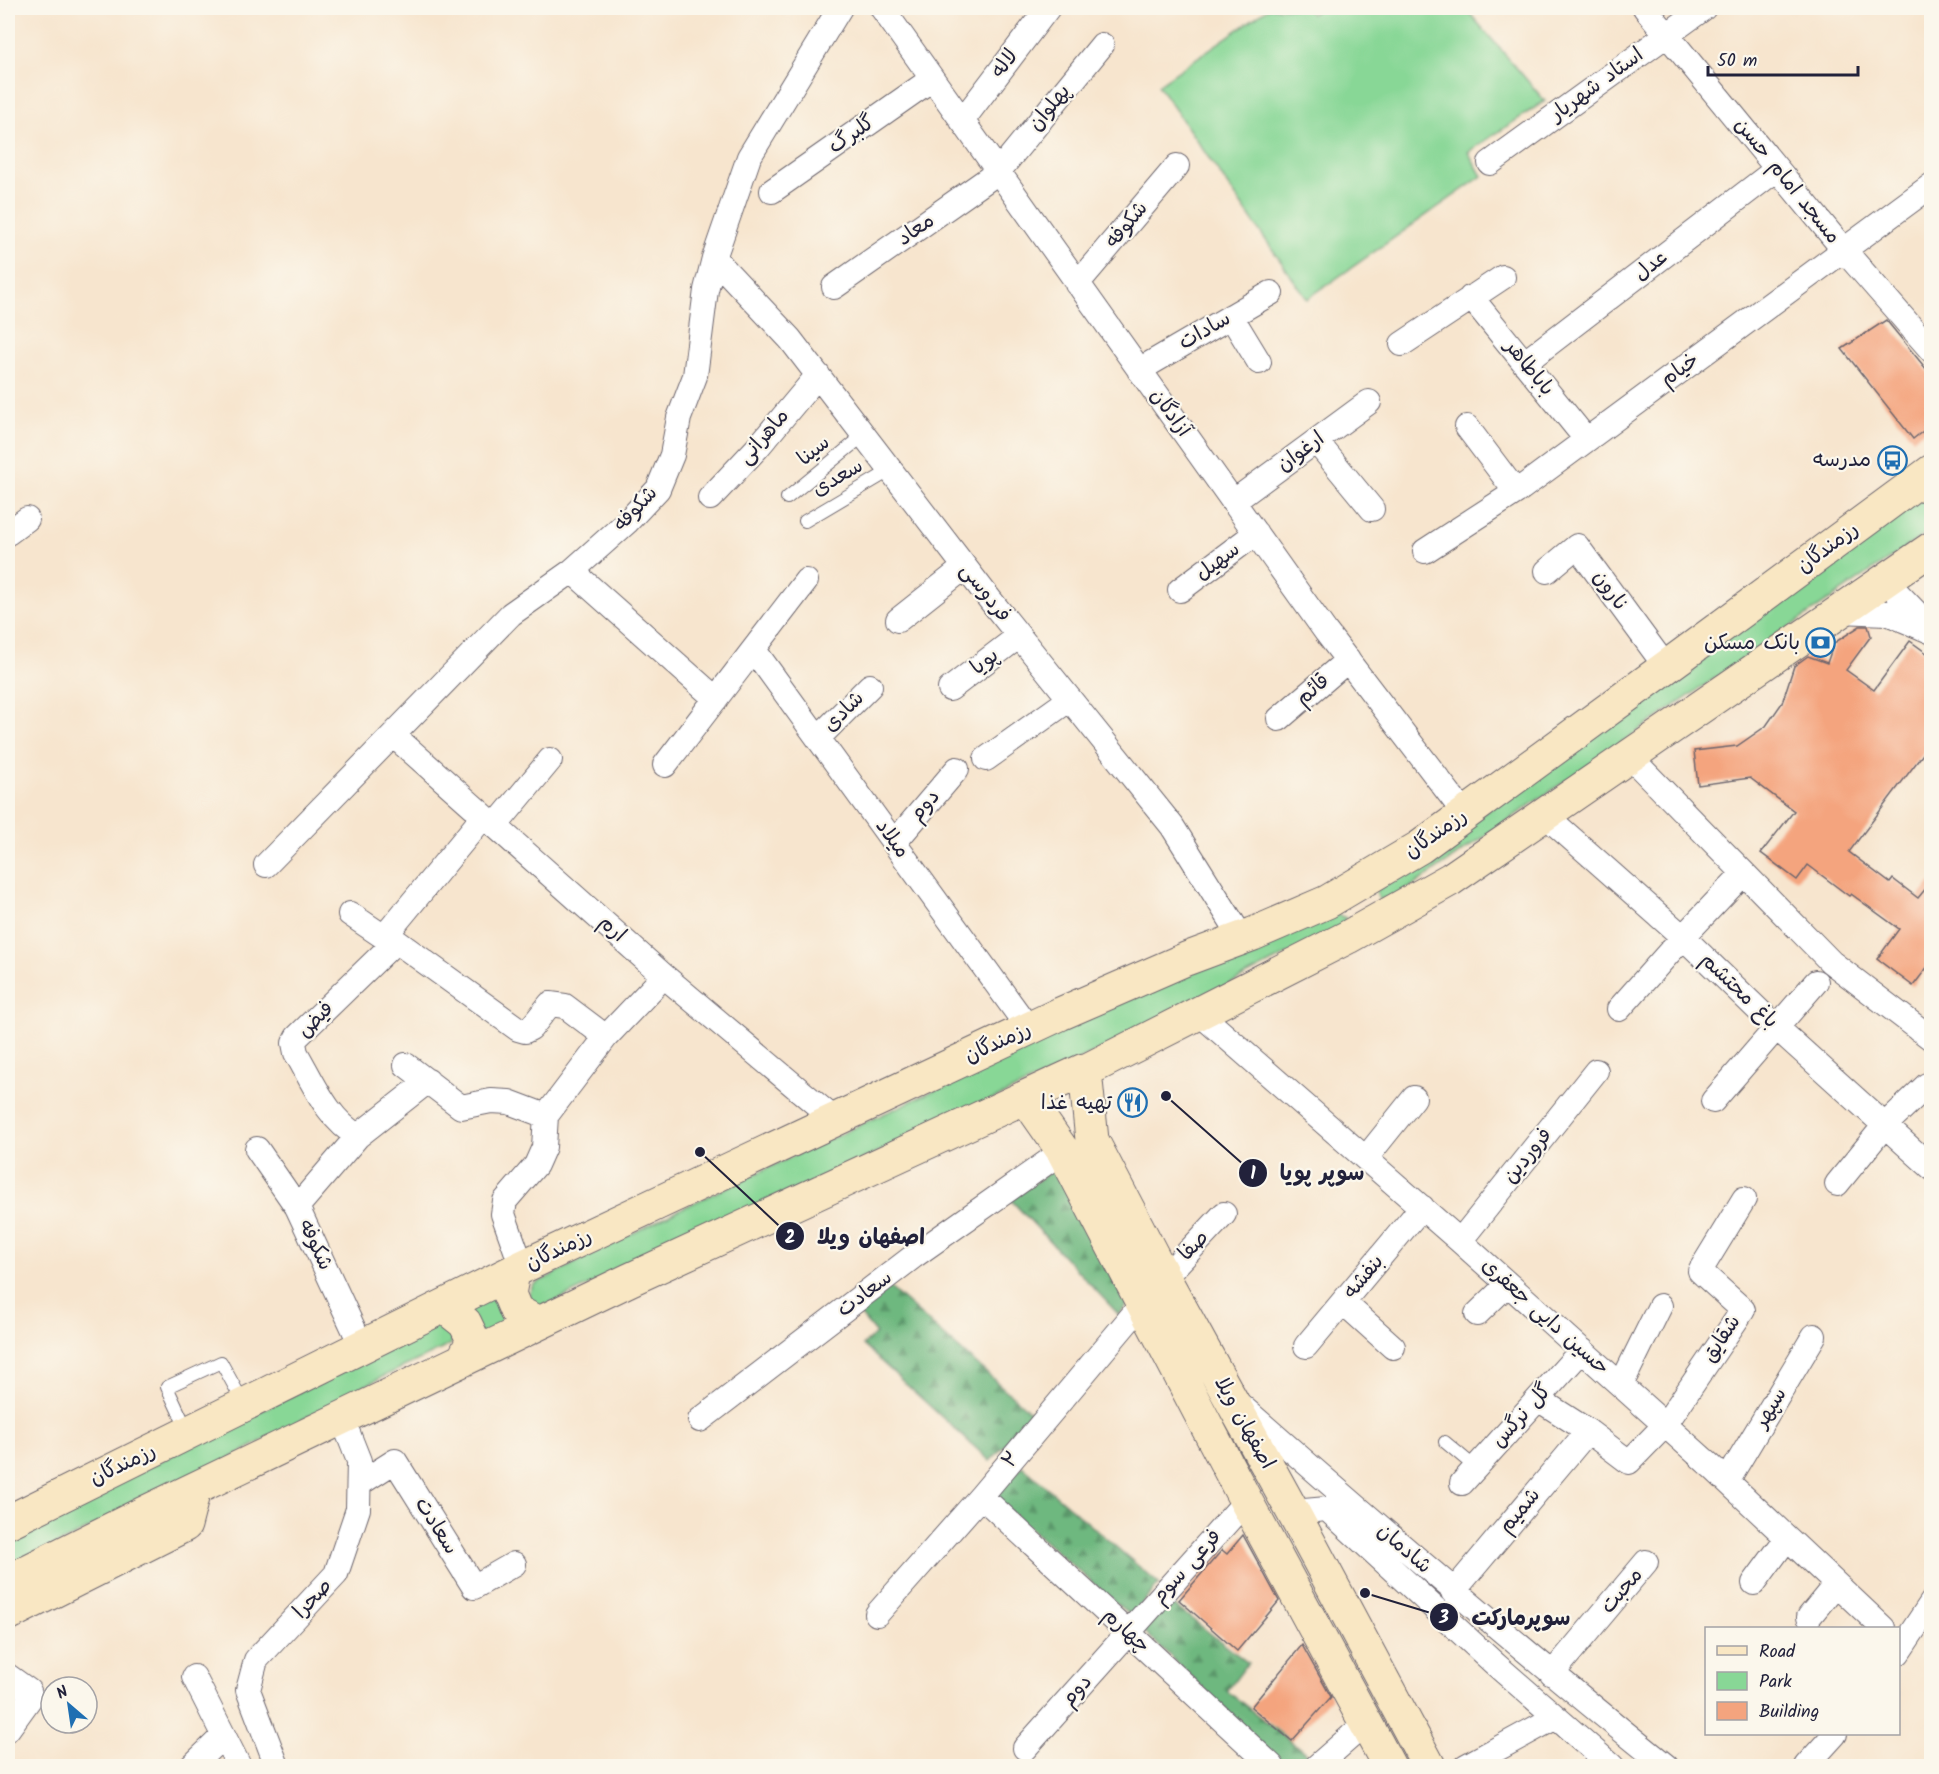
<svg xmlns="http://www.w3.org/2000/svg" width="1939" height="1774" font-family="Kalam,'Playpen Sans Arabic',sans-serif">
<defs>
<pattern id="forest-firs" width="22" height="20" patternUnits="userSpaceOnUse" patternTransform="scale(1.5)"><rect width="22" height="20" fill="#6eb87f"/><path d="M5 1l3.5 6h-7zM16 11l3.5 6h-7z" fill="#5a9569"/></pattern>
</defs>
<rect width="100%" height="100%" fill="#fbf7ec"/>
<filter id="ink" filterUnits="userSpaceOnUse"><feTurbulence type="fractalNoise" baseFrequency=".0167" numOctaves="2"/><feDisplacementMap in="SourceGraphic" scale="12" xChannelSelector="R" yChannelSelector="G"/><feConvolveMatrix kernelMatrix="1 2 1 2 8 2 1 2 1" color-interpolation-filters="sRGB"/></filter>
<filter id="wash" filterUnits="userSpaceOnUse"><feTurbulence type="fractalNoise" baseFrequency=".008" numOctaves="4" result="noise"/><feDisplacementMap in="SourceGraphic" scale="24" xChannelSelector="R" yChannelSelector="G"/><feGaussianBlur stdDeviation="1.35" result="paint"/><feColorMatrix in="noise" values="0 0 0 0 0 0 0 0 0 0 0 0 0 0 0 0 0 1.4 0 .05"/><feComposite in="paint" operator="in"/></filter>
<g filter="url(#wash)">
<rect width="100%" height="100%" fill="#f7e5ce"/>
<path fill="#88d796" stroke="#557c68" stroke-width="1.5" d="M1269 8H1305L1311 14 1321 8H1465L1545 101 1468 152 1482 176 1307 299 1158 85Z
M1931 488V530L1402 893 1379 900 1376 891Z
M1335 914 1346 918 1342 926 1120 1041 540 1308 531 1305 529 1294 533 1285 676 1211 1215 959Z
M505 1287 523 1321 478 1344 466 1307Z
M438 1323 450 1328 455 1336 450 1345 378 1379 221 1463 8 1569V1536Z"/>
<path fill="url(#forest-firs)" stroke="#486d5d" stroke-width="1.5" d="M1059 1165 1131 1301 1119 1315 1011 1200Z
M889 1287 1034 1415 990 1461 863 1345 876 1334 857 1311Z
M1022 1466 1159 1584 1131 1616 994 1498Z
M1170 1602 1248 1663 1227 1691 1313 1759 1303 1766 1280 1763 1144 1631Z"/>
<g id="blocks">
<path fill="#f4a47e" d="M1886 320 1932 376V424L1913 439 1842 349Z
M1860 626H1868L1871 636 1846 670 1874 690 1910 641 1932 657V673L1926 681 1928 700 1932 702V742L1849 852 1890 883 1893 879 1918 898 1932 881V961L1913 986 1877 959 1899 929 1851 894 1849 896 1808 865 1797 880 1761 853 1794 811 1750 778 1698 785 1694 751 1737 746 1766 726 1782 703 1794 666 1808 656 1827 663 1834 643Z
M1243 1535 1279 1601 1237 1651 1179 1600 1222 1550 1227 1554Z
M1302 1645 1331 1697 1292 1741 1251 1707Z"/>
</g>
</g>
<g filter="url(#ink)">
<use href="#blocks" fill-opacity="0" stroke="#6d666e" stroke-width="1.5"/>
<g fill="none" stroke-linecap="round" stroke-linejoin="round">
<defs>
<path id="lane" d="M787 498 864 435
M805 521 891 470
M188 1432 167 1387 221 1362 244 1404
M1445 1442 1476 1468"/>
<path id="street" d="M882 8 1326 632 1465 814
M1645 8 1843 249 1932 351
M962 121 1048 8
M1490 163 1704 8
M772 191 932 79
M714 258 790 339 991 601 1172 826 1242 938
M1077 284 1177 166
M834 287 998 172 1102 45
M1471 297 1586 439
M1231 316 1259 362
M1402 344 1503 277
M1524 363 1777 169
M1139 370 1271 293
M1467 427 1516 492
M1316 441 1372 509
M710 498 758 447 818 375
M1233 502 1369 402
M8 533 27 519
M1425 551 1516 492 1932 185
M572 571 716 699
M1547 571 1577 546 1666 667
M1885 580 1930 627
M1180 590 1256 533
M1841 611 1887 613 1932 632
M898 620 965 567
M754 650 1029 1029
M950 689 1019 636
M1279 719 1348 660
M393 735 664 976 835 1120
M818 738 870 686
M1630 757 1831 962 1932 1039
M986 759 1070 699
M665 765 806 581
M1545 815 1683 937 1777 1028 1932 1168
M496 825 550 760
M894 843 957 769
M266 865 511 614 572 571 627 522 658 489 672 455 679 418 695 376 706 290 714 258 749 157 840 8
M350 914 384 937 396 941 518 1029 525 1031 531 1028 550 1004 565 1006 606 1037
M384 937 483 817
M396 941 297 1037 294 1043 296 1053C313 1082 328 1120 358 1136L428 1081
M1619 1009 1683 937 1738 879
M1200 1014 1460 1241 1712 1467 1883 1628
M406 1065 461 1107 491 1101 509 1102 546 1116 544 1147 536 1165 505 1201 503 1214 522 1267
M1713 1101 1816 982
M546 1116 606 1037 664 976
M257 1149 297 1207 362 1347
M1366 1158 1414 1098
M1837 1184 1885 1125 1927 1085
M297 1207 358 1136
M1460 1241 1596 1071
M1164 1278 1224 1214
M1343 1302 1393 1347
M1477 1314 1508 1284
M1306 1346 1422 1207
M1621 1385 1660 1306
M1538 1399 1588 1431 1629 1462 1665 1425 1743 1310 1700 1271 1744 1199
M1240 1405C1380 1528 1521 1650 1666 1766
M700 1420 914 1256 1063 1151
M1727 1481 1814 1336
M1462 1483 1582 1350
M359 1484 395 1461 474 1587 514 1564
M981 1496 1272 1766
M1293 1512 1327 1509 1495 1664 1612 1766
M1754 1583 1787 1538
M1453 1592 1588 1431
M877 1614 981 1496 1143 1303
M1809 1617 1836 1584
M1898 1653 1932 1602
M1552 1674 1646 1562
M8 1676 29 1691 31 1697 8 1729
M194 1677 239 1766
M1025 1748 1246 1501
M192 1766 223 1736
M277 1766 248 1690 256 1660 336 1574 358 1509 359 1461 342 1418
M1317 1766 1365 1724
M1466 1766 1556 1717
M1806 1766 1835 1734"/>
<path id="secondary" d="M1085 1071 1092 1140 1164 1278 1293 1512 1429 1766
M1026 1098 1063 1151 1246 1501 1389 1766
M513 1273 509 1294 516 1311 538 1323
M445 1307 465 1323 473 1340 463 1360
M8 1522 522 1267 709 1179 1060 1014 1186 959 1253 934 1327 902 1420 847 1680 657 1932 471
M8 1581 142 1514 629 1280 1084 1070 1085 1071 1348 937 1451 879 1932 548
M8 1614 185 1525 194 1490"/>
</defs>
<use href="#lane" stroke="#6d666e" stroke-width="14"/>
<use href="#street" stroke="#6d666e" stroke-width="26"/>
<use href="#secondary" stroke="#6d666e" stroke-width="35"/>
<use href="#lane" stroke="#fff" stroke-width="12"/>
<use href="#street" stroke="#fff" stroke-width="24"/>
<use href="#secondary" stroke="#f9e7c3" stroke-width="33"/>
</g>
</g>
<defs>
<symbol id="bus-ring" viewBox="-11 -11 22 22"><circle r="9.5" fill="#fbf7ec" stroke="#1f6fb2" stroke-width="1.5"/><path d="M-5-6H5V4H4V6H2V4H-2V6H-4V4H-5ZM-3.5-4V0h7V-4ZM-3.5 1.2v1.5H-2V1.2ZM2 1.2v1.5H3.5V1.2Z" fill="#1f6fb2"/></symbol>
<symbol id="bank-ring" viewBox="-11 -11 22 22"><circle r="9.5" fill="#fbf7ec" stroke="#1f6fb2" stroke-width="1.5"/><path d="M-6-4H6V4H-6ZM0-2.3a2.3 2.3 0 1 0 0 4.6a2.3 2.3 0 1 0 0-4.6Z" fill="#1f6fb2"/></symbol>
<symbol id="restaurant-ring" viewBox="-11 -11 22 22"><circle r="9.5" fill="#fbf7ec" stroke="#1f6fb2" stroke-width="1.5"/><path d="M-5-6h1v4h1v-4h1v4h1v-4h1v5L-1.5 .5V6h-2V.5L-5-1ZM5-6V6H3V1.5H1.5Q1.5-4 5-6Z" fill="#1f6fb2"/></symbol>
</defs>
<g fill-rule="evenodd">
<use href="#bus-ring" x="1876" y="444" width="33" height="33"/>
<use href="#bank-ring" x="1804" y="626" width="33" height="33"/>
<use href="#restaurant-ring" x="1116" y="1086" width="33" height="33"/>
</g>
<g text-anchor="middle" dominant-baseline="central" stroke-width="4.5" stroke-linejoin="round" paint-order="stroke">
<g font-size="21" fill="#22223b" stroke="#fbf7ec">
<text transform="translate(1005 64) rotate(-53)">لاله</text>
<text transform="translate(1597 85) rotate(-36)">استاد شهریار</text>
<text transform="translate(1050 108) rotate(-51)">پهلوان</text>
<text transform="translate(852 135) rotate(-35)">گلبرگ</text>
<text transform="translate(1787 181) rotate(51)">مسجد امام حسن</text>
<text transform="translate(1127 225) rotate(-50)">شکوفه</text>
<text transform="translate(916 230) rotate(-35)">معاد</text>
<text transform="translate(1651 266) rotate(-38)">عدل</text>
<text transform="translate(1205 331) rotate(-30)">سادات</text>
<text transform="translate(1529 368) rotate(51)">باباطاهر</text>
<text transform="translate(1680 370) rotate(-36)">خیام</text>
<text transform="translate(1170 413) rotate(54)">آزادگان</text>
<text transform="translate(764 437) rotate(-49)">ماهرانی</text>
<text transform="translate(814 451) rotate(-39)">سینا</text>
<text transform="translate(1301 452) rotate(-36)">ارغوان</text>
<text transform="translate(838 478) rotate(-30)">سعدی</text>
<text transform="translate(636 509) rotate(-47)">شکوفه</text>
<text transform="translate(1828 548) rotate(-37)">رزمندگان</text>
<text transform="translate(1218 562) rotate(-37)">سهیل</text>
<text transform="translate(1610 591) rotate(54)">نارون</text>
<text transform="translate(985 593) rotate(52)">فردوسی</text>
<text transform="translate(985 662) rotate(-38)">پویا</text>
<text transform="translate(1313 690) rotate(-41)">قائم</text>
<text transform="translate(844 712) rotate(-45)">شادی</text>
<text transform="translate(925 806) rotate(-50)">دوم</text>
<text transform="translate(1436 834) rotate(-35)">رزمندگان</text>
<text transform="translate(892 839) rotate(54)">میلاد</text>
<text transform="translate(612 929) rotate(42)">ارم</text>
<text transform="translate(1739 991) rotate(44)">باغ محتشم</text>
<text transform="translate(316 1020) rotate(-46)">فیض</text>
<text transform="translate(998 1043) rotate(-25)">رزمندگان</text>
<text transform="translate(1528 1156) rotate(-51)">فروردین</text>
<text transform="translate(315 1245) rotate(65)">شکوفه</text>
<text transform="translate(1194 1246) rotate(-46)">صفا</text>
<text transform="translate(559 1250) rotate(-26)">رزمندگان</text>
<text transform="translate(1364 1277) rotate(-50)">بنفشه</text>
<text transform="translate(865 1294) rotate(-37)">سعادت</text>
<text transform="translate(1545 1317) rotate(42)">حسین دایی جعفری</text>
<text transform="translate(1722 1339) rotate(-57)">شقایق</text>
<text transform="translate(1771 1408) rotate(-59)">سپهر</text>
<text transform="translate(1522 1416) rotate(-48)">گل نرگس</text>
<text transform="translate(1244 1423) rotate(61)">اصفهان ویلا</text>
<text transform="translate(1011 1460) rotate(-50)">۲</text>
<text transform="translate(123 1465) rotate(-26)">رزمندگان</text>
<text transform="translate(1520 1511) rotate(-50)">شمیم</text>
<text transform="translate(436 1526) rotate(58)">سعادت</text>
<text transform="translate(1404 1549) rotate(41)">شادمان</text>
<text transform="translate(1187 1567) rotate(-48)">فرعی سوم</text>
<text transform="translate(1622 1591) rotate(-50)">محبت</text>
<text transform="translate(313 1599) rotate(-47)">صحرا</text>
<text transform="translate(1126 1631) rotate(43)">چهارم</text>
<text transform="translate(1077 1691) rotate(-48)">دوم</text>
</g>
<g font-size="21" fill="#22223b" stroke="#fbf7ec" text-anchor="end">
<text x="1871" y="460">مدرسه</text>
<text x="1800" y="643">بانک مسکن</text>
<text x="1112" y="1103">تهیه غذا</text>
</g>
</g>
<path fill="none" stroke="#22223b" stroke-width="2" d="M1166 1096L1253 1173M700 1152L790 1236M1365 1593L1444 1617"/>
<g fill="#22223b" stroke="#fbf7ec" stroke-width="2">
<circle cx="1166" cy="1096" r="6"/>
<circle cx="700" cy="1152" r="6"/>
<circle cx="1365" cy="1593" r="6"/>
<circle cx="1253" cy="1173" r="15"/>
<circle cx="790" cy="1236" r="15"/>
<circle cx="1444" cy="1617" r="15"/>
</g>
<g font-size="18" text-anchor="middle" font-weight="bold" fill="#fff">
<text x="1253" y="1179">1</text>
<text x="790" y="1243">2</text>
<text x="1444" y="1623">3</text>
</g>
<g font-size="22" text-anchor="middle" font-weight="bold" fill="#22223b" stroke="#fbf7ec" stroke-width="4.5" stroke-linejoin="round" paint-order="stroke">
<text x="1322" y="1180">سوپر پویا</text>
<text x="871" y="1244">اصفهان ویلا</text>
<text x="1521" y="1625">سوپرمارکت</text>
</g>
<rect width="1939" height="1774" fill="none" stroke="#fbf7ec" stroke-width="30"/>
<rect x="1705" y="1627" width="195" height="108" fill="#fbf7ec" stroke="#a4a2a5" stroke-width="1.5"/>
<rect x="1717" y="1646" width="30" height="9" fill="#f9e7c3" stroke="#a4a2a5" stroke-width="1.5"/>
<text x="1759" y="1657" font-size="18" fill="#22223b">Road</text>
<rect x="1717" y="1672" width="30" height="18" fill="#88d796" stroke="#a4a2a5" stroke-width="1.5"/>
<text x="1759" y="1687" font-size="18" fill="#22223b">Park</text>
<rect x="1717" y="1702" width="30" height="18" fill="#f4a47e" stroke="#a4a2a5" stroke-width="1.5"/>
<text x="1759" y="1717" font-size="18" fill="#22223b">Building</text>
<g transform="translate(69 1705) rotate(331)"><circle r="28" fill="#fbf7ec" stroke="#a4a2a5" stroke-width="1.5"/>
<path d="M0-4.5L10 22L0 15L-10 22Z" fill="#1f6fb2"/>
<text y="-9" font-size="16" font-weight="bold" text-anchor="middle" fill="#22223b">N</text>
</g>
<path d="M1708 66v9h150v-9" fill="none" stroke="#22223b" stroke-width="3"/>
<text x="1717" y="66" font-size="18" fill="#22223b" stroke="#fbf7ec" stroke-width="4.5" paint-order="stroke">50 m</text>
</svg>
